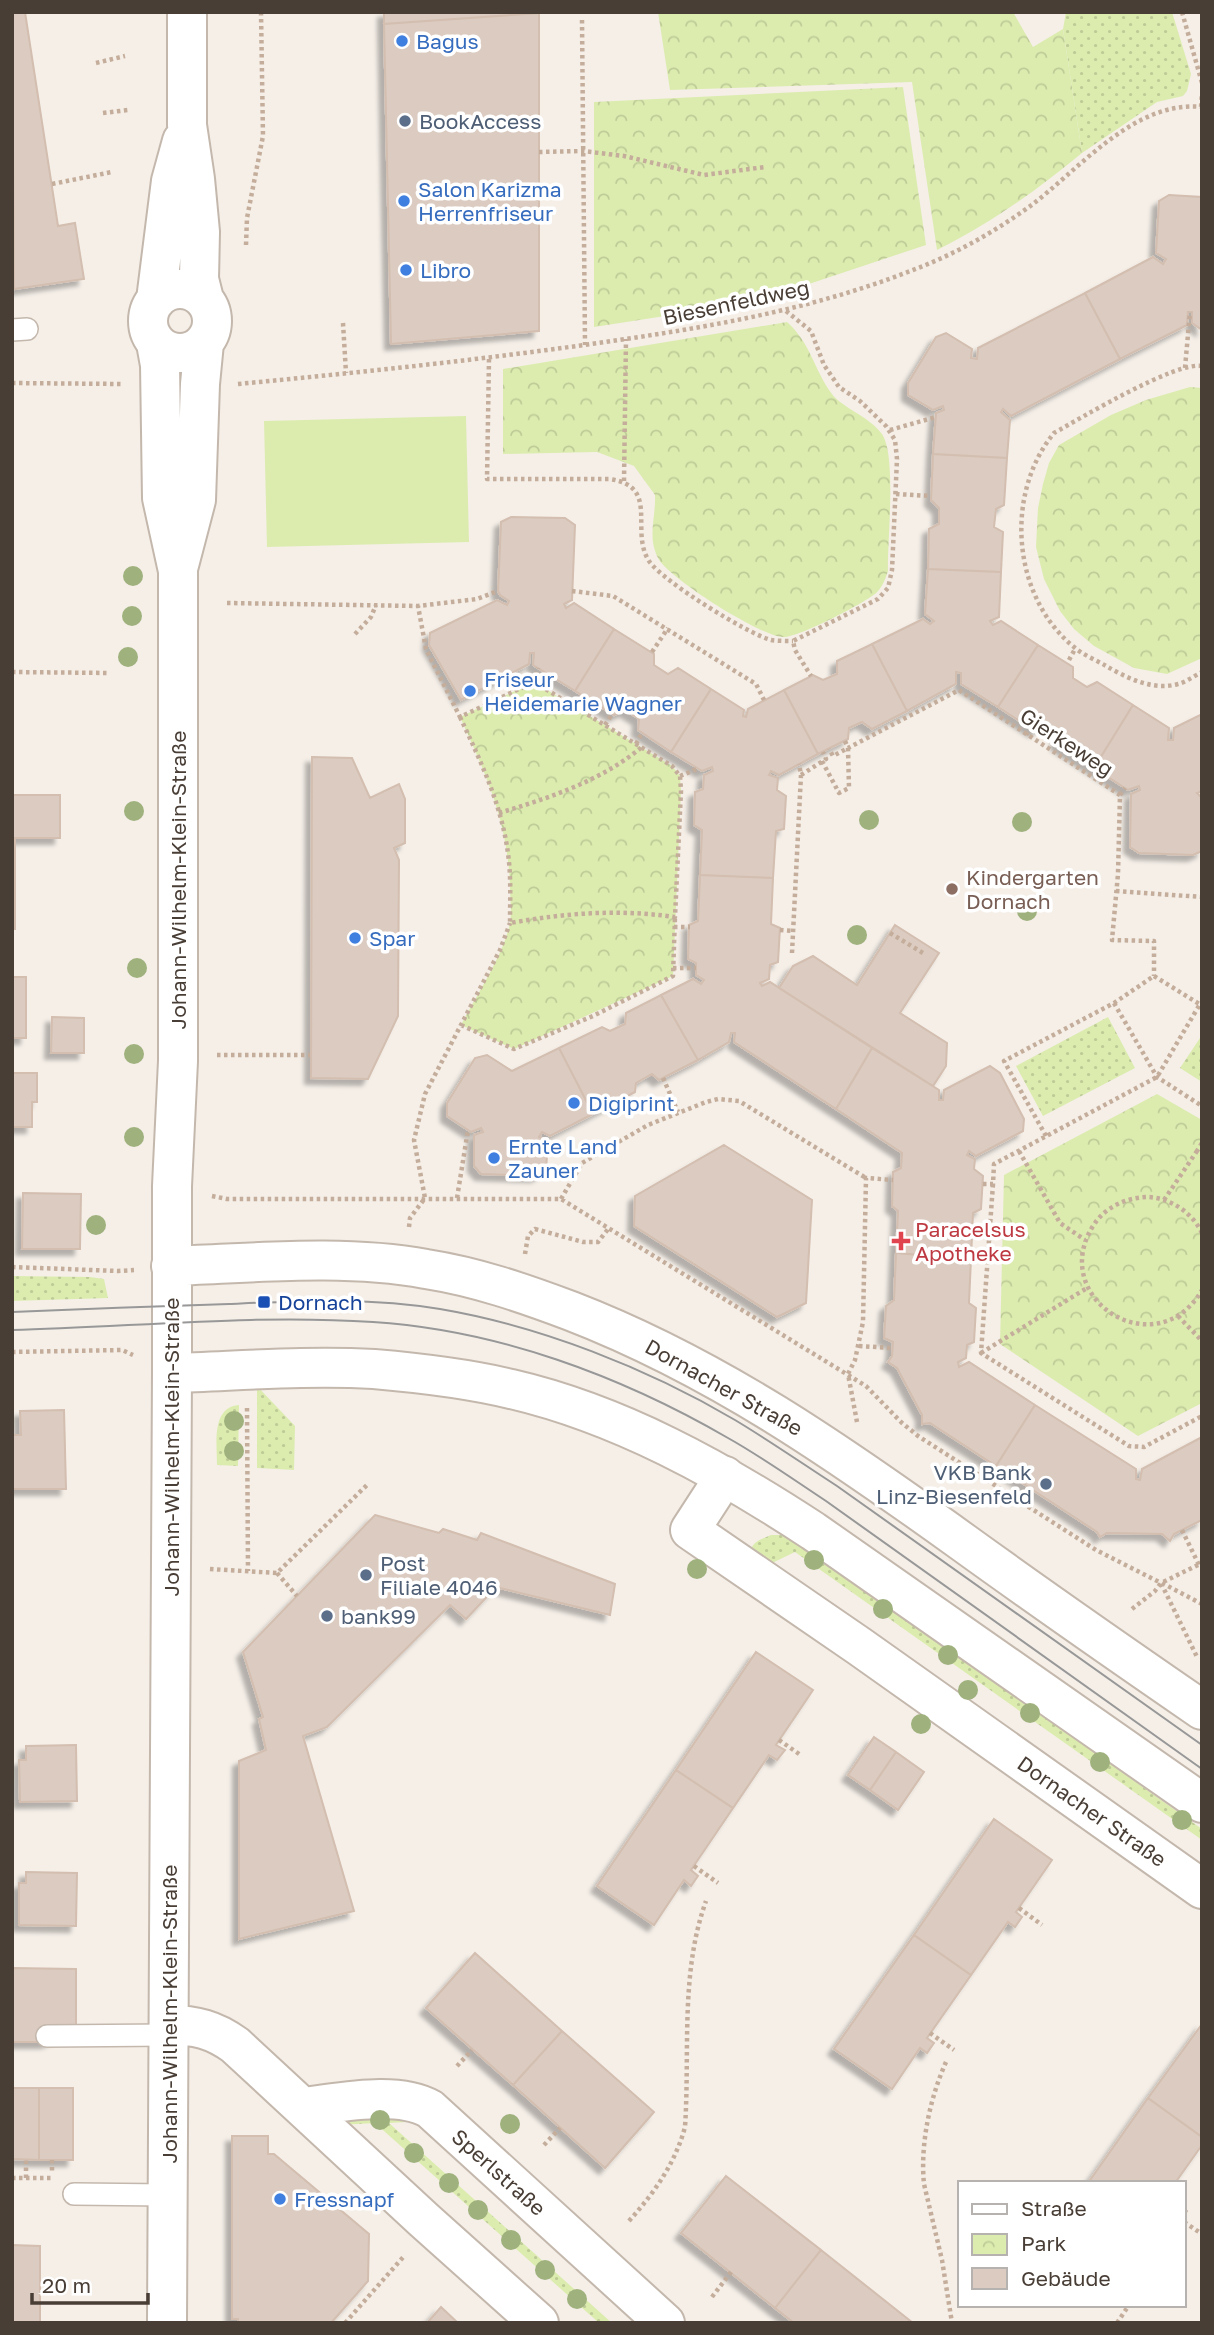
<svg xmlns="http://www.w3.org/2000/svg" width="1214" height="2335" font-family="'Golos Text',sans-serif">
<defs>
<pattern id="grass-dots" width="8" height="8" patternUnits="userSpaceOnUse" patternTransform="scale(1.75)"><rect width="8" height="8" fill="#dcecaf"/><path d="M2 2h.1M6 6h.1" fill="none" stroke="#becb97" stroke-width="1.8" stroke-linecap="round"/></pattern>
<pattern id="park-crowns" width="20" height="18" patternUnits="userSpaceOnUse" patternTransform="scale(1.75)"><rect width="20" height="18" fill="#dcecaf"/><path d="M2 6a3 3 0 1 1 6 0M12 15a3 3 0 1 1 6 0" fill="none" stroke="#becb97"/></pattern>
<filter id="shadow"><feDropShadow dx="-6" dy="6" stdDeviation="2" flood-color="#0004"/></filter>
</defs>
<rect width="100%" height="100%" fill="#f5efe8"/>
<path fill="url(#grass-dots)" d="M1066 12H1172L1191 74 1187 91 1183 96 1157 102 1082 153 1063 29Z
M1108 1017 1135 1068 1043 1116 1016 1066Z
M1202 1035V1082L1180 1068Z
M12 1276 90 1277 104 1279 108 1298 12 1301Z
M257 1386 295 1426 294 1470 257 1468Z
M239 1405 238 1466 217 1465C217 1444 211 1407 239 1405Z
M771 1535H793L829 1566 1011 1693 1025 1690 1036 1698 1037 1712 1202 1829V1840L795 1552 768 1565 751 1550C753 1541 762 1539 771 1535Z
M414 2113 424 2121 389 2123 612 2323H599L375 2123 340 2125 330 2116Z"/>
<path fill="url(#park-crowns)" d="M658 12H1013L1033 47 1063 29 1082 153C1036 191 991 223 937 250L912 82 670 90Z
M903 87 926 245 800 287 704 310 594 327V102Z
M787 322C811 343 814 370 832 394 841 407 870 417 882 434 897 456 887 541 888 571 885 580 882 588 875 594 862 604 798 638 783 637 762 637 668 578 658 558 647 536 656 518 655 495L634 466 597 452 503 454V369Z
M1190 387 1202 388V658L1167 674 1134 668 1094 646 1074 629 1060 611 1044 579 1036 547 1038 508 1043 484 1049 463 1059 445 1111 415 1146 400Z
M534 682 672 766 680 776 681 791 673 976 514 1049 461 1025C476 996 504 954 510 923 512 912 510 897 510 886 508 823 486 774 460 717Z
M1157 1094 1202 1120V1403L1138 1436 1000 1344 1004 1175Z"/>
<path fill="#dcecaf" d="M466 416 469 542 267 547 264 421Z"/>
<path fill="#dbcbc0" stroke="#d3beb0" stroke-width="2" filter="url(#shadow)" d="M12 12H25L58 226 75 223 84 279 14 289Z
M384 12H539V13L384 24Z
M539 13V331L391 344 384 24Z
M1169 195 1202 197V330L1192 323V312H1188L1187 325 1120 359 1085 293 1153 257 1163 264 1166 259 1156 253 1159 201Z
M1085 293 1120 359 1011 416 1003 409 1001 412 1010 420 1007 458 933 454 936 413 944 410 943 406 933 410 908 395V383L936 337 946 333 972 349 971 358 977 359 978 348Z
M933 454 1007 458 1004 505 996 509 994 527 1003 532 1001 572 928 569 929 529 939 524V508L931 500Z
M511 517 565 518 575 525 572 600 564 604 566 608 574 603 614 629 575 691 533 665 534 653H530L529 664 461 700 429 645 430 633 497 600 507 605 509 601 500 595 498 591 501 522Z
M928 569 1001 572 999 617 990 621 993 625 1001 621 1038 645 998 707 961 684V673L956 672V684L907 711 872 644 923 619 930 624 934 621 925 614Z
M614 629 654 654V665L668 674 678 668 711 689 671 752 638 730 639 719 625 710 614 715 575 691Z
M872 644 907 711 872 729 862 722 849 728 848 739 818 754 784 690 813 675 823 680 837 674V661Z
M1038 645 1073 667V678L1087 687 1097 682 1133 705 1094 768 1057 744 1058 732 1044 724 1035 731 998 707Z
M711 689 744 710 743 716 746 717 748 709 784 690 818 754 779 775 771 771 769 775 778 778 777 790 786 796 784 829 776 831 773 878 700 875 702 830 694 825 695 792 703 789 704 775 713 771 712 767 702 771 671 752Z
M1133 705 1169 728 1168 740H1173L1174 728 1202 714V791L1197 793 1202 798V851L1193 855 1139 853 1130 847 1131 794 1140 790 1139 786 1128 790 1094 768Z
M312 757 352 758 370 798 399 784 405 799V843L394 848 399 860 398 1016 368 1079 311 1078Z
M12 795H60V838H15V929H12Z
M700 875 773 878 771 924 780 928 778 962 770 965 769 979 760 983 762 986 770 982 872 1048 836 1109 734 1042 735 1033H731L729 1042 698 1060 661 995 693 979 701 984 704 980 696 975V963L688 959 689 925 698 921Z
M895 925 939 953 900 1013 947 1043 946 1066 933 1086 779 988 793 966 813 956 857 985Z
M12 977H26V1038H12Z
M661 995 698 1060 659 1080 652 1074 636 1083 635 1092 593 1114 559 1048 602 1027 610 1031 625 1024 626 1013Z
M52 1017 84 1018V1053H51Z
M559 1048 593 1114 550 1136 542 1132 539 1137 548 1141 546 1170 537 1176 481 1174 474 1166V1135L483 1132 481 1128 471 1132 447 1116V1103L475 1058 487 1055 512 1071Z
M872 1048 939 1090V1100H943L944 1090 990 1066 1000 1073 1024 1119 1023 1131 976 1156 969 1151 967 1155 975 1159 974 1169 983 1176 981 1209 973 1213 971 1259 896 1253 898 1211 892 1206 893 1172 901 1168 902 1153 836 1109Z
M12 1073H37V1102H32V1127H12Z
M724 1145 812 1200 806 1303 777 1317 634 1226 635 1196Z
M23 1193 81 1194 80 1249H22Z
M896 1253 971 1259 969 1303 976 1308 974 1342 967 1345 966 1358 958 1362 959 1367 969 1362 1035 1405 996 1466 930 1423 922 1424V1415L897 1368 888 1362 892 1356 893 1342 884 1338 886 1306 894 1300Z
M1035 1405 1136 1469V1479L1140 1480 1142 1469 1202 1437V1520L1174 1534 1170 1541 1162 1534 1107 1533 1100 1537 1097 1532 996 1466Z
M64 1410 66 1489H12V1435H21L20 1411Z
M375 1515 439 1533 443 1529 477 1540 481 1533 615 1584 610 1615 496 1587 466 1619 450 1605 327 1727 303 1736 354 1911 239 1939V1761L266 1750 259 1719 263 1717 243 1652Z
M756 1652 813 1690 776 1745 785 1750 777 1760 769 1755 733 1808 676 1770Z
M874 1737 896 1752 870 1790 848 1775Z
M76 1745 77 1801 20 1802 19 1760H26V1746Z
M896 1752 924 1772 898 1810 870 1790Z
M676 1770 733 1808 691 1870 698 1876 691 1886 684 1880 654 1925 597 1886Z
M994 1819 1052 1860 1016 1912 1022 1917 1015 1927 1008 1922 971 1975 914 1935Z
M26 1872 77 1873 76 1926 19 1925V1883H26Z
M914 1935 971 1975 927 2038 934 2043 927 2053 920 2048 892 2089 834 2049Z
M475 1953 562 2031 513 2085 426 2008Z
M12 1968 76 1969V2029L47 2042H12Z
M1202 2024V2137L1148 2098Z
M562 2031 654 2112 605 2168 513 2085Z
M12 2088H39V2160L12 2159Z
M39 2088H73V2160H39Z
M1148 2098 1202 2137V2145L1175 2183H1088Z
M232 2136H268V2154H274L369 2234 368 2281 331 2323H238V2319H232Z
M726 2176 821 2250 775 2308 681 2233Z
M12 2245 40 2246V2323H12Z
M821 2250 913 2323H794L775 2308Z
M441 2307 458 2323H427Z"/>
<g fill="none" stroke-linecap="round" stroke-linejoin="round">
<defs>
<path id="service" d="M12 330 27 329
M47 2036 169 2035
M74 2194 168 2195"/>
<path id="minor" d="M725 1476 690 1530 859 1646 1202 1889
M169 2025C196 2025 214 2030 235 2045L424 2220 539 2323
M302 2107C339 2103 397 2090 430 2109L665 2323
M167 2323 172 1373"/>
<path id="tertiary" d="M187 12V125L195 179 200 232 199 279 204 299
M148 321a32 32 0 1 1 64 0a32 32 0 1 1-64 0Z
M156 300 171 181 182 141
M156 343 160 365 162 498 178 571V1061L172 1186V1373C238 1371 307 1365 374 1369 420 1373 466 1378 511 1389 619 1414 720 1470 813 1531L1202 1803
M179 565 196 500 200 384 204 343
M171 1266C255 1263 343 1254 426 1269 477 1277 523 1293 571 1311 716 1367 839 1453 964 1543 1043 1600 1122 1655 1202 1710"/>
</defs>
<use href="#service" stroke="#c4b8ad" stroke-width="24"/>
<use href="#minor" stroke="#c4b8ad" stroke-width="42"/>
<use href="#tertiary" stroke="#c4b8ad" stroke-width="42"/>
<path stroke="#c4ad9b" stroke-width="4.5" stroke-dasharray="3.5 3.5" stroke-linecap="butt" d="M1182 12 1202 83
M582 20 585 345
M96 63 125 56
M1201 107 1202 93
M103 113 128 110
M539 152 583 151 624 156 704 175 765 167
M52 184 112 172
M246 245 247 218 263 136 261 12
M786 311 811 331 824 365 839 387 860 401 886 426 895 440 897 459 892 570 888 588 878 599 793 641 795 650 811 676
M343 323 346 373
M489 359 487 479H609C661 486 629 530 649 561 662 581 748 634 771 640 778 641 786 641 793 641
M1202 366C1176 361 1081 418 1054 433 1004 494 1012 597 1074 647 1083 655 1096 660 1106 666 1127 678 1153 691 1178 684 1186 682 1194 676 1202 672
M1185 368 1190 312
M12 383 121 384
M238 384C354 373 469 361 584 345 698 329 811 311 918 268 957 253 994 232 1029 207 1079 170 1134 100 1202 107
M890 430 936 417
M624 481 626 339
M896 494 931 496
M572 591 613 596 756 684 764 700
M227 603 418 606
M355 634 371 617 376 605
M652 652 668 628
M1069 660 1075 649
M12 672 110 673
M534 682 538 668
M460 717C482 764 504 810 509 862 511 882 510 903 510 923 566 913 618 909 675 917L681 791 680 776 672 766 534 682 460 717 426 649 418 606 477 599 498 591
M605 725 612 714
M1026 735 1030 727
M845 741 848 748 959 690 1120 795 1118 874 1112 940 1154 941V976
M636 744 642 733
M822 761 839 793 849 788 848 748 833 756 829 749
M801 775 826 759 823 752
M680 776 697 769
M1120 795 1125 788
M499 813C549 798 601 781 642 747
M1116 891 1202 897
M674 927H690
M780 930 793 931
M890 933 923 953
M792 953 801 775 799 764
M673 968H696
M1154 976 1201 1005
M1114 1003 1157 1077 1202 1106
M461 1025 514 1049 593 1016 673 976 675 917
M217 1055H310
M663 1078 678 1112
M1046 1136 1004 1061 1114 1003 1154 976
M1202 1143 1197 1151 1202 1154
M1019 1151 1060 1223 1085 1240
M983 1184H993L994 1164 1157 1077 1200 1004
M993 1184 981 1353 1129 1446 1144 1447 1202 1416
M212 1196 227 1199H561L866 1386 901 1422 918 1436 1096 1550 1161 1583 1198 1659
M457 1198 468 1130
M561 1199 582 1163 648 1125 706 1102 718 1099 739 1101 866 1178
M1164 1200 1197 1151
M409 1227 410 1218 425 1198 414 1140 425 1094 500 950 510 923
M1202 1233C1192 1212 1169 1197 1146 1197 1126 1198 1106 1207 1095 1223 1044 1297 1156 1369 1202 1290
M525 1254 528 1236 535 1229 583 1242H598L609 1228
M12 1267 118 1271 134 1270
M1178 1316 1202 1341
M859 1346 892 1348
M12 1352 122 1350 133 1355
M981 1353 1087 1288
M247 1408 248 1571
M857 1422 848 1374 855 1360 863 1322 866 1178 893 1180
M1182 1530 1199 1565
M210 1569 277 1573 368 1484
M277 1573 297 1596
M1162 1583 1202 1604
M1132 1609 1155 1591 1161 1583 1202 1563
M779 1740 802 1756
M694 1866 718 1883
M1019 1908 1042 1925
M930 2033 954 2050
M946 2062C930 2098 920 2144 924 2184L942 2260 952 2323
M457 2066 472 2050
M544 2145 560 2128
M52 2160V2173
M12 2178H52
M26 2178V2159
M1184 2211 1189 2214
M629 2221C654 2193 675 2164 685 2127 690 2052 680 1973 706 1901
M1184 2222 1202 2234
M712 2297 731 2272
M345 2323 405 2255
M1117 2323 1129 2305"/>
<use href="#service" stroke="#fff" stroke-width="21"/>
<use href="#minor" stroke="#fff" stroke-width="38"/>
<use href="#tertiary" stroke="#fff" stroke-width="38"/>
<path stroke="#989898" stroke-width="2" d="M12 1312C84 1309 157 1306 229 1304 299 1301 370 1297 440 1309 540 1326 647 1368 735 1420 770 1441 803 1464 837 1486L1202 1745
M12 1330C132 1327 253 1314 373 1322 498 1330 621 1376 728 1438 762 1457 794 1480 826 1501L1202 1769"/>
</g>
<g fill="#9fb17d">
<circle cx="133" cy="576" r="10"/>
<circle cx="132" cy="616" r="10"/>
<circle cx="128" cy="657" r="10"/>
<circle cx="134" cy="811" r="10"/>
<circle cx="869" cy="820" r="10"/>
<circle cx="1022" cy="822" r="10"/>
<circle cx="1027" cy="911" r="10"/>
<circle cx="857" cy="935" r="10"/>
<circle cx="137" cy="968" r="10"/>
<circle cx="134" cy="1054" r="10"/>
<circle cx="134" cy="1137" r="10"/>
<circle cx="96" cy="1225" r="10"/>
<circle cx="234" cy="1421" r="10"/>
<circle cx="234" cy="1451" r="10"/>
<circle cx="814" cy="1560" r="10"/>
<circle cx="697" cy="1569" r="10"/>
<circle cx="883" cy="1609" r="10"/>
<circle cx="948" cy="1655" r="10"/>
<circle cx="968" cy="1690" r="10"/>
<circle cx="1030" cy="1713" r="10"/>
<circle cx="921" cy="1724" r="10"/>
<circle cx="1100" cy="1762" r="10"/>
<circle cx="1182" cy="1820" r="10"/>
<circle cx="380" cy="2120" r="10"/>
<circle cx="510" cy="2124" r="10"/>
<circle cx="414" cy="2153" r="10"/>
<circle cx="449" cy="2183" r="10"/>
<circle cx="478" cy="2210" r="10"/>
<circle cx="511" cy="2240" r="10"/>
<circle cx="545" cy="2270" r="10"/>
<circle cx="577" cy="2299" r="10"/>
</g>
<g fill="#3f7fe0" stroke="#fff" stroke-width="2.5">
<circle cx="402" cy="41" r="7"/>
<circle cx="404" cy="201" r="7"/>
<circle cx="406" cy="270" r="7"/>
<circle cx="470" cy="691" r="7"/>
<circle cx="355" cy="938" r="7"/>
<circle cx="574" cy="1103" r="7"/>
<circle cx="494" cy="1158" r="7"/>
<circle cx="280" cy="2199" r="7"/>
</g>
<g fill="#5c6f8a" stroke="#fff" stroke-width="2.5">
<circle cx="405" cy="121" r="7"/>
<circle cx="1046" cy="1484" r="7"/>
<circle cx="366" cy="1575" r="7"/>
<circle cx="327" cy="1616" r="7"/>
</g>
<circle fill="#8d6e63" stroke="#fff" stroke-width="2.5" cx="952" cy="889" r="7"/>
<path fill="#e0444e" stroke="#fff" stroke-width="2.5" d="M897.5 1230.5h7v7h7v7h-7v7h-7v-7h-7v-7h7z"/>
<rect fill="#1a4fb4" stroke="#fff" stroke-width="2.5" x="257" y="1295" width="14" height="14" rx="3.5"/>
<g text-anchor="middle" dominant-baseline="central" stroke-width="7" stroke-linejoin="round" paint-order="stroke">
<g font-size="21" fill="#366cbe" stroke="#fff" text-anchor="start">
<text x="416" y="41">Bagus</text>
<text x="418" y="189">Salon Karizma<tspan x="418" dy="24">Herrenfriseur</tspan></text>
<text x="420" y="270">Libro</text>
<text x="484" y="679">Friseur<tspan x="484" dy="24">Heidemarie Wagner</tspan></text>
<text x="369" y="938">Spar</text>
<text x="588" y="1103">Digiprint</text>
<text x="508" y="1146">Ernte Land<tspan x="508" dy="24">Zauner</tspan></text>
<text x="294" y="2199">Fressnapf</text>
</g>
<g font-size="21" fill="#4e5e75" stroke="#fff" text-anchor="start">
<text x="419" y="121">BookAccess</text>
<text x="1032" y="1472" text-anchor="end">VKB Bank<tspan x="1032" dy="24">Linz-Biesenfeld</tspan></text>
<text x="380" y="1563">Post<tspan x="380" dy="24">Filiale 4046</tspan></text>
<text x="341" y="1616">bank99</text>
</g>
<g font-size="21" fill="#493e36" stroke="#fff">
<text transform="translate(736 302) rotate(-12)">Biesenfeldweg</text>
<text transform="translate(1067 742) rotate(33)">Gierkeweg</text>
<text transform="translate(178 880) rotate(-90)">Johann-Wilhelm-Klein-Straße</text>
<text transform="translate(724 1387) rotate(29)">Dornacher Straße</text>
<text transform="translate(171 1447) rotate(-90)">Johann-Wilhelm-Klein-Straße</text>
<text transform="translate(1092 1811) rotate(35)">Dornacher Straße</text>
<text transform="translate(169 2014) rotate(-90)">Johann-Wilhelm-Klein-Straße</text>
<text transform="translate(499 2172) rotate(42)">Sperlstraße</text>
</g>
<g font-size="21" fill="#785e54" stroke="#fff" text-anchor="start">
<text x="966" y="877">Kindergarten<tspan x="966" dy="24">Dornach</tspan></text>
</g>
<g font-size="21" fill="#be3a42" stroke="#fff" text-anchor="start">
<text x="915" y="1229">Paracelsus<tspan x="915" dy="24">Apotheke</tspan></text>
</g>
<g font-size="21" fill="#164399" stroke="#fff" text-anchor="start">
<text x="278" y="1302">Dornach</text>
</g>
</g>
<rect width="1214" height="2335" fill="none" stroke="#493e36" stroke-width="28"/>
<rect x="958" y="2181" width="228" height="126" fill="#ffffff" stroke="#b6b2af" stroke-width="2"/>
<rect x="972" y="2204" width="35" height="10" fill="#ffffff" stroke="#b6b2af" stroke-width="2"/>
<text x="1021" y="2216" font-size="21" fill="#493e36">Straße</text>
<rect x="972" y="2234" width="35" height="21" fill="url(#park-crowns)" stroke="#b6b2af" stroke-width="2"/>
<text x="1021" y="2251" font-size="21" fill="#493e36">Park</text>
<rect x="972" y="2268" width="35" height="21" fill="#dbcbc0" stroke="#b6b2af" stroke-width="2"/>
<text x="1021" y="2286" font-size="21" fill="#493e36">Gebäude</text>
<path d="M32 2293v10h116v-10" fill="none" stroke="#493e36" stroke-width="3.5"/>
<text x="42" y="2293" font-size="21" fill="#493e36" stroke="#ffffff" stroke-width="5" paint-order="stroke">20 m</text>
</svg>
